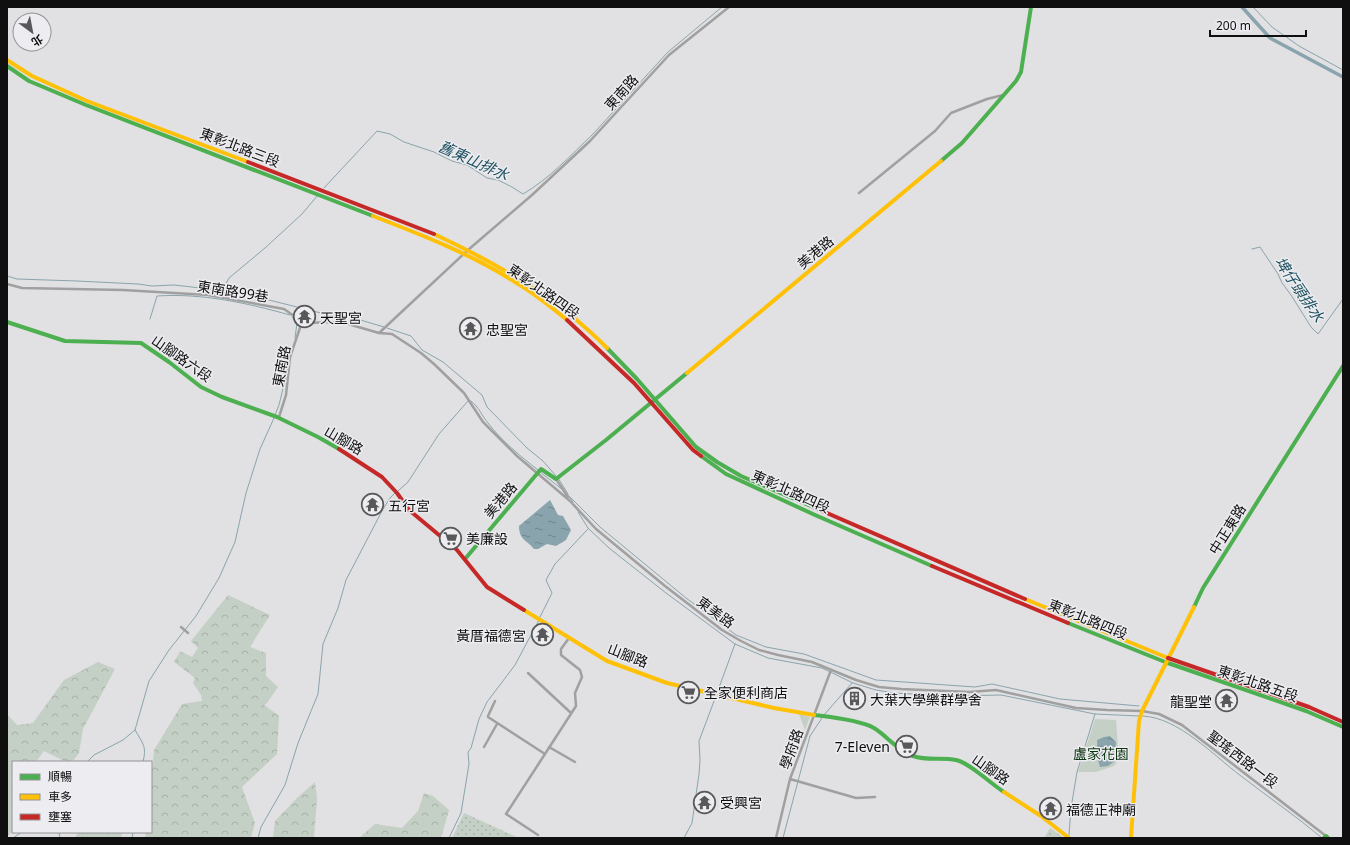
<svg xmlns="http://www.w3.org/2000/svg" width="1350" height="845" font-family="'Noto Sans','Noto Sans TC',sans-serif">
<defs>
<pattern id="grass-dots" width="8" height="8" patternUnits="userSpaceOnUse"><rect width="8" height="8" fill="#c4d0c5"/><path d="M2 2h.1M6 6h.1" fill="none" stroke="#a7b1a8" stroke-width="1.8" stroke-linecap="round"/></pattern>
<pattern id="forest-crowns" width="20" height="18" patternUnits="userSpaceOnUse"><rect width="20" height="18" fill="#c4d0c5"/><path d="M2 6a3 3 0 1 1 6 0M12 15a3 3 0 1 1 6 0" fill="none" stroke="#a7b1a8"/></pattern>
<pattern id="water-ripples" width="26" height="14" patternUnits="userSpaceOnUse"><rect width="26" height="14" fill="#8aa4ae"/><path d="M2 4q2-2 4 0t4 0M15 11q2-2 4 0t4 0" fill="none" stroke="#6f848c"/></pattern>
</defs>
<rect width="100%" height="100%" fill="#e1e0e2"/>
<path fill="url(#grass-dots)" d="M464 813 519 838H452Z
M1050 828 1064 838H1044Z"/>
<path fill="url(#forest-crowns)" d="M228 595 270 615 250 647 266 653V676L278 687 267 703 264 705 279 716 277 754 242 787 255 823 251 838H145L146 832H151V782L154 750 182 704 202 701 201 695 193 683 195 678 174 662 180 651 192 657 198 648 191 641Z
M98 662 115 669 83 729 79 753 72 762H66L44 751 36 762H13V830L7 837V714L17 725 33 723 64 680Z
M315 782 317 799 314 838H273L275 821 297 798Z
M424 793 433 796 449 810 441 838H359L375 824 402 828 418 811Z
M78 832H122L121 838H75Z"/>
<path fill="#c4d0c5" d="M799 714 810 717 805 730Z
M1095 719 1116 720 1119 759 1114 766 1096 772H1078Z"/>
<path fill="url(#water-ripples)" d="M550 500 558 515 563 516 571 530 566 540 556 546 547 544 538 549H534C527 540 519 540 519 526Z
M1110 736 1116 742 1115 761 1108 766 1100 767 1098 760 1097 740 1104 737Z"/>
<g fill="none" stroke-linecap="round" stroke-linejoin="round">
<path stroke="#8aa4ae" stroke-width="1" d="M1253 7 1272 27 1299 46 1343 70
M324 188 377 131 390 134 404 142 434 152 452 161 467 165 487 178 498 180 512 187 523 194C549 179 571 155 593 134L668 52 722 7
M1252 249 1260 247 1278 274 1282 283 1291 295 1311 327 1318 334 1343 299
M7 276 17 279 77 281 138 284 152 286 174 285 192 287 241 293 333 316H347L384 327
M224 297 225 285 229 278 265 248 302 214 318 195
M292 317 297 323 295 338
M150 319 157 296C202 293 247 303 290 315
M387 328 411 336 422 350 443 362 482 395 487 407 527 448 543 461 556 476
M471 401C479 407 482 416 488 423 502 441 520 456 538 470
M275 415 279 405 287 372
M540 472 563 490
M558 478 568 494
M398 491 408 482 439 434 468 401
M568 495 573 502
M570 497 600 527 686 598 736 635 766 647 804 654 876 680 975 687 992 684 1060 699 1139 706
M578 512 588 528 609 548 666 593 735 644 768 658 822 668 853 683 876 690 894 693 952 696 1001 695 1095 714 1139 716
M540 617 552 593 546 580 555 564 588 529
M717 693 735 644
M824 715 852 683
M1143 716C1179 718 1213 755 1241 776 1268 797 1296 816 1322 838
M135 730C143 744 147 746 143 762
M87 762 94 755 123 740 135 730 149 681 169 650 196 616 219 578 235 542 246 493 260 449 274 418
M59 832 60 838
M1069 835 1071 808 1077 772 1095 714
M13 838 22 832
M132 838 133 832
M258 838 261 827 285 785 298 743 318 694 323 644 338 608 346 580 383 509 390 498 395 493
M449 838 461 813 469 764 468 752 471 748 479 719 487 702 515 665 539 620
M684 838 692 823 699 774 700 760 699 741 716 696
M783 838 810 736 822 718"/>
<path stroke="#8aa4ae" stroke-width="3.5" d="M1242 7 1270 38 1343 77"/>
<path stroke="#a0a0a1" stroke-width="2.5" d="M859 193 935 131 951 113 987 99 1003 95
M7 284 22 288 123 290 208 295 284 309 294 316 301 325
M301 325 309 323 329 322 348 324 379 333 392 334 421 353 434 364 464 393 483 422 517 456 570 501 596 529 665 586 722 630 741 641 759 650 778 655 812 662 856 680 879 687 901 689 969 692 996 690 1076 708 1107 710 1142 711 1159 714 1182 725 1326 836
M379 333 468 250 532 195 590 141 669 55 729 7
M279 417 286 395 290 357 301 325
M556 479 568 497
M181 627 188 633
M528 673 571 713
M495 701 488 716V717L545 754
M484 747 497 724
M549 747 575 762
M790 779 856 798 875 797
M538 835 506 814 545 754 576 706 575 693 582 677 580 670 561 655V649L569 638
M776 838 790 779 831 670"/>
<path stroke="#4caf50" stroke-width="4" d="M7 66 29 81 86 105 373 216
M941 161 962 143 1016 81 1021 72 1031 7
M7 322 65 341 141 343 169 362 201 387 222 397 277 417 318 437 339 449
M607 348 637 379 696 447 717 462 741 476 813 507
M701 456 726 474 815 515 932 566
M465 559 541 469 556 479 606 440 687 373
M1194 607 1203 588 1343 366
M1068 623 1165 662 1306 711 1343 727
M814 715C830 717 860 720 874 728 887 736 898 751 913 756 927 761 942 757 956 760 970 763 991 784 1004 792
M1324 838 1326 836 1328 838"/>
<path stroke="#ffc107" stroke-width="4" d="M7 60 32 76 87 101 248 162
M373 216C422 235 471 254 515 282 534 293 550 306 567 320
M434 234C496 263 558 298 607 348
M687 373 941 161
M1025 599 1168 658
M524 610 607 661 667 683 774 708 814 715
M1004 792 1041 816 1069 838
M1131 838 1139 721 1142 711 1194 607"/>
<path stroke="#c62828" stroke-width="4" d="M248 162 434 234
M567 320 634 383 693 450 701 456
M339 449 382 477 397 493 409 510 457 550 487 587 524 610
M813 507 1025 599
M932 566 1068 623
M1168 658 1309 707 1343 722"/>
</g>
<defs>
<symbol id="temple-ring" viewBox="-11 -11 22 22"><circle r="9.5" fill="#edecf0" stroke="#58585a" stroke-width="1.5"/><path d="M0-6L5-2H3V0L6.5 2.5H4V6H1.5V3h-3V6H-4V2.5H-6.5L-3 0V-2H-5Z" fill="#58585a"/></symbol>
<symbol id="supermarket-ring" viewBox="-11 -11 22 22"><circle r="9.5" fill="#edecf0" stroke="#58585a" stroke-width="1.5"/><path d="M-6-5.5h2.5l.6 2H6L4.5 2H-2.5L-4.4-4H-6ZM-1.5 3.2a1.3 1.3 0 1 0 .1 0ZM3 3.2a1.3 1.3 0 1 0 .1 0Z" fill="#58585a"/></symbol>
<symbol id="building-ring" viewBox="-11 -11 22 22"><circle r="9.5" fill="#edecf0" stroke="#58585a" stroke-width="1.5"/><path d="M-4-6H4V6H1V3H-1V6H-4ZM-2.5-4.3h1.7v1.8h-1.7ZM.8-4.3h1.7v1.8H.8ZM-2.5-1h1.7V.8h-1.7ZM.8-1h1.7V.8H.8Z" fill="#58585a"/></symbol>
</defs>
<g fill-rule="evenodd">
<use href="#temple-ring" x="292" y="304" width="25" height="25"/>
<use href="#temple-ring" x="458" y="316" width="25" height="25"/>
<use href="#temple-ring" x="360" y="492" width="25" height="25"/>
<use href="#supermarket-ring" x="438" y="526" width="25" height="25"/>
<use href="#temple-ring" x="530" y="622" width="25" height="25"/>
<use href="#supermarket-ring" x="676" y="680" width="25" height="25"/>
<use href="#building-ring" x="842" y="686" width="25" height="25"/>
<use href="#temple-ring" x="1214" y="688" width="25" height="25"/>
<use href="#supermarket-ring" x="894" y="734" width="25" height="25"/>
<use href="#temple-ring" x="692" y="790" width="25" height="25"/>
<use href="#temple-ring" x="1038" y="796" width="25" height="25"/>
</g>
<g text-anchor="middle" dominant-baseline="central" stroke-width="3" stroke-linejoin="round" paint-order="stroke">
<g font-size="14" fill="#0f0f10" stroke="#edecf0">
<text transform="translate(621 92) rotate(-48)">東南路</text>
<text transform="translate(240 147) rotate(21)">東彰北路三段</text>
<text transform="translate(815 252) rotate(-40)">美港路</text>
<text transform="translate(233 291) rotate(9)">東南路99巷</text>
<text transform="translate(544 291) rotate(35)">東彰北路四段</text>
<text transform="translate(182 358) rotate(35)">山腳路六段</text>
<text transform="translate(281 366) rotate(-79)">東南路</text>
<text transform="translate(344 440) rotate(30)">山腳路</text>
<text transform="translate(791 491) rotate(24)">東彰北路四段</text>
<text transform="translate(500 500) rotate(-50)">美港路</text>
<text transform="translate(1227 529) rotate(-58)">中正東路</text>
<text transform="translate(716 612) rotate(36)">東美路</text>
<text transform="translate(1088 619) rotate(22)">東彰北路四段</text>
<text transform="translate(628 655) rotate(21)">山腳路</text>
<text transform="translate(1258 683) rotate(19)">東彰北路五段</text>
<text transform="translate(791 749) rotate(-70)">學府路</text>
<text transform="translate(1243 759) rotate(37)">聖瑤西路一段</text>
<text transform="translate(991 769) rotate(35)">山腳路</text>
</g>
<g font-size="14" fill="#0f0f10" stroke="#edecf0" text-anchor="start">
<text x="320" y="317">天聖宮</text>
<text x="486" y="329">忠聖宮</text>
<text x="388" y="505">五行宮</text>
<text x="466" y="538">美廉設</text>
<text x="526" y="635" text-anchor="end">黃厝福德宮</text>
<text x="704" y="692">全家便利商店</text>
<text x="870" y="699">大葉大學樂群學舍</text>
<text x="1212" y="701" text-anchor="end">龍聖堂</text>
<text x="890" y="746" text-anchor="end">7-Eleven</text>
<text x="720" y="802">受興宮</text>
<text x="1066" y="809">福德正神廟</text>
</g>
<g font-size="14" fill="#0c3410" stroke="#edecf0">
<text x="1101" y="753">盧家花園</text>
</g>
<g font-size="15" font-style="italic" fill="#1a4f5e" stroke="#edecf0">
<text transform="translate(474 160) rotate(24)">舊東山排水</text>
<text transform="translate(1300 289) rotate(56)">埤仔頭排水</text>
</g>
</g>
<rect width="1350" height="845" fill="none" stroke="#0f0f10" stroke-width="16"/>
<rect x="12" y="761" width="140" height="72" fill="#edecf0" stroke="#949496"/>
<rect x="20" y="774" width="20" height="6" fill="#4caf50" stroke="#949496"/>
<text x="48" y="781" font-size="12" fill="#0f0f10">順暢</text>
<rect x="20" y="794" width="20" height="6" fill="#ffc107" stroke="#949496"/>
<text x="48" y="801" font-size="12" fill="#0f0f10">車多</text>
<rect x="20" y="814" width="20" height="6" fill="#c62828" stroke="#949496"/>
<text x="48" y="821" font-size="12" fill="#0f0f10">壅塞</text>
<g transform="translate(32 32) rotate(148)"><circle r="19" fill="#edecf0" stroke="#949496"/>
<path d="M0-3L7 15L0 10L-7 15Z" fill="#58585a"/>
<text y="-6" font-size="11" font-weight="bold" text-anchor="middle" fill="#0f0f10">北</text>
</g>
<path d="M1210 30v6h96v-6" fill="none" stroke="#0f0f10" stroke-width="2"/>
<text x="1216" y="30" font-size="12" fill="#0f0f10" stroke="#edecf0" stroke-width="3" paint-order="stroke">200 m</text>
</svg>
